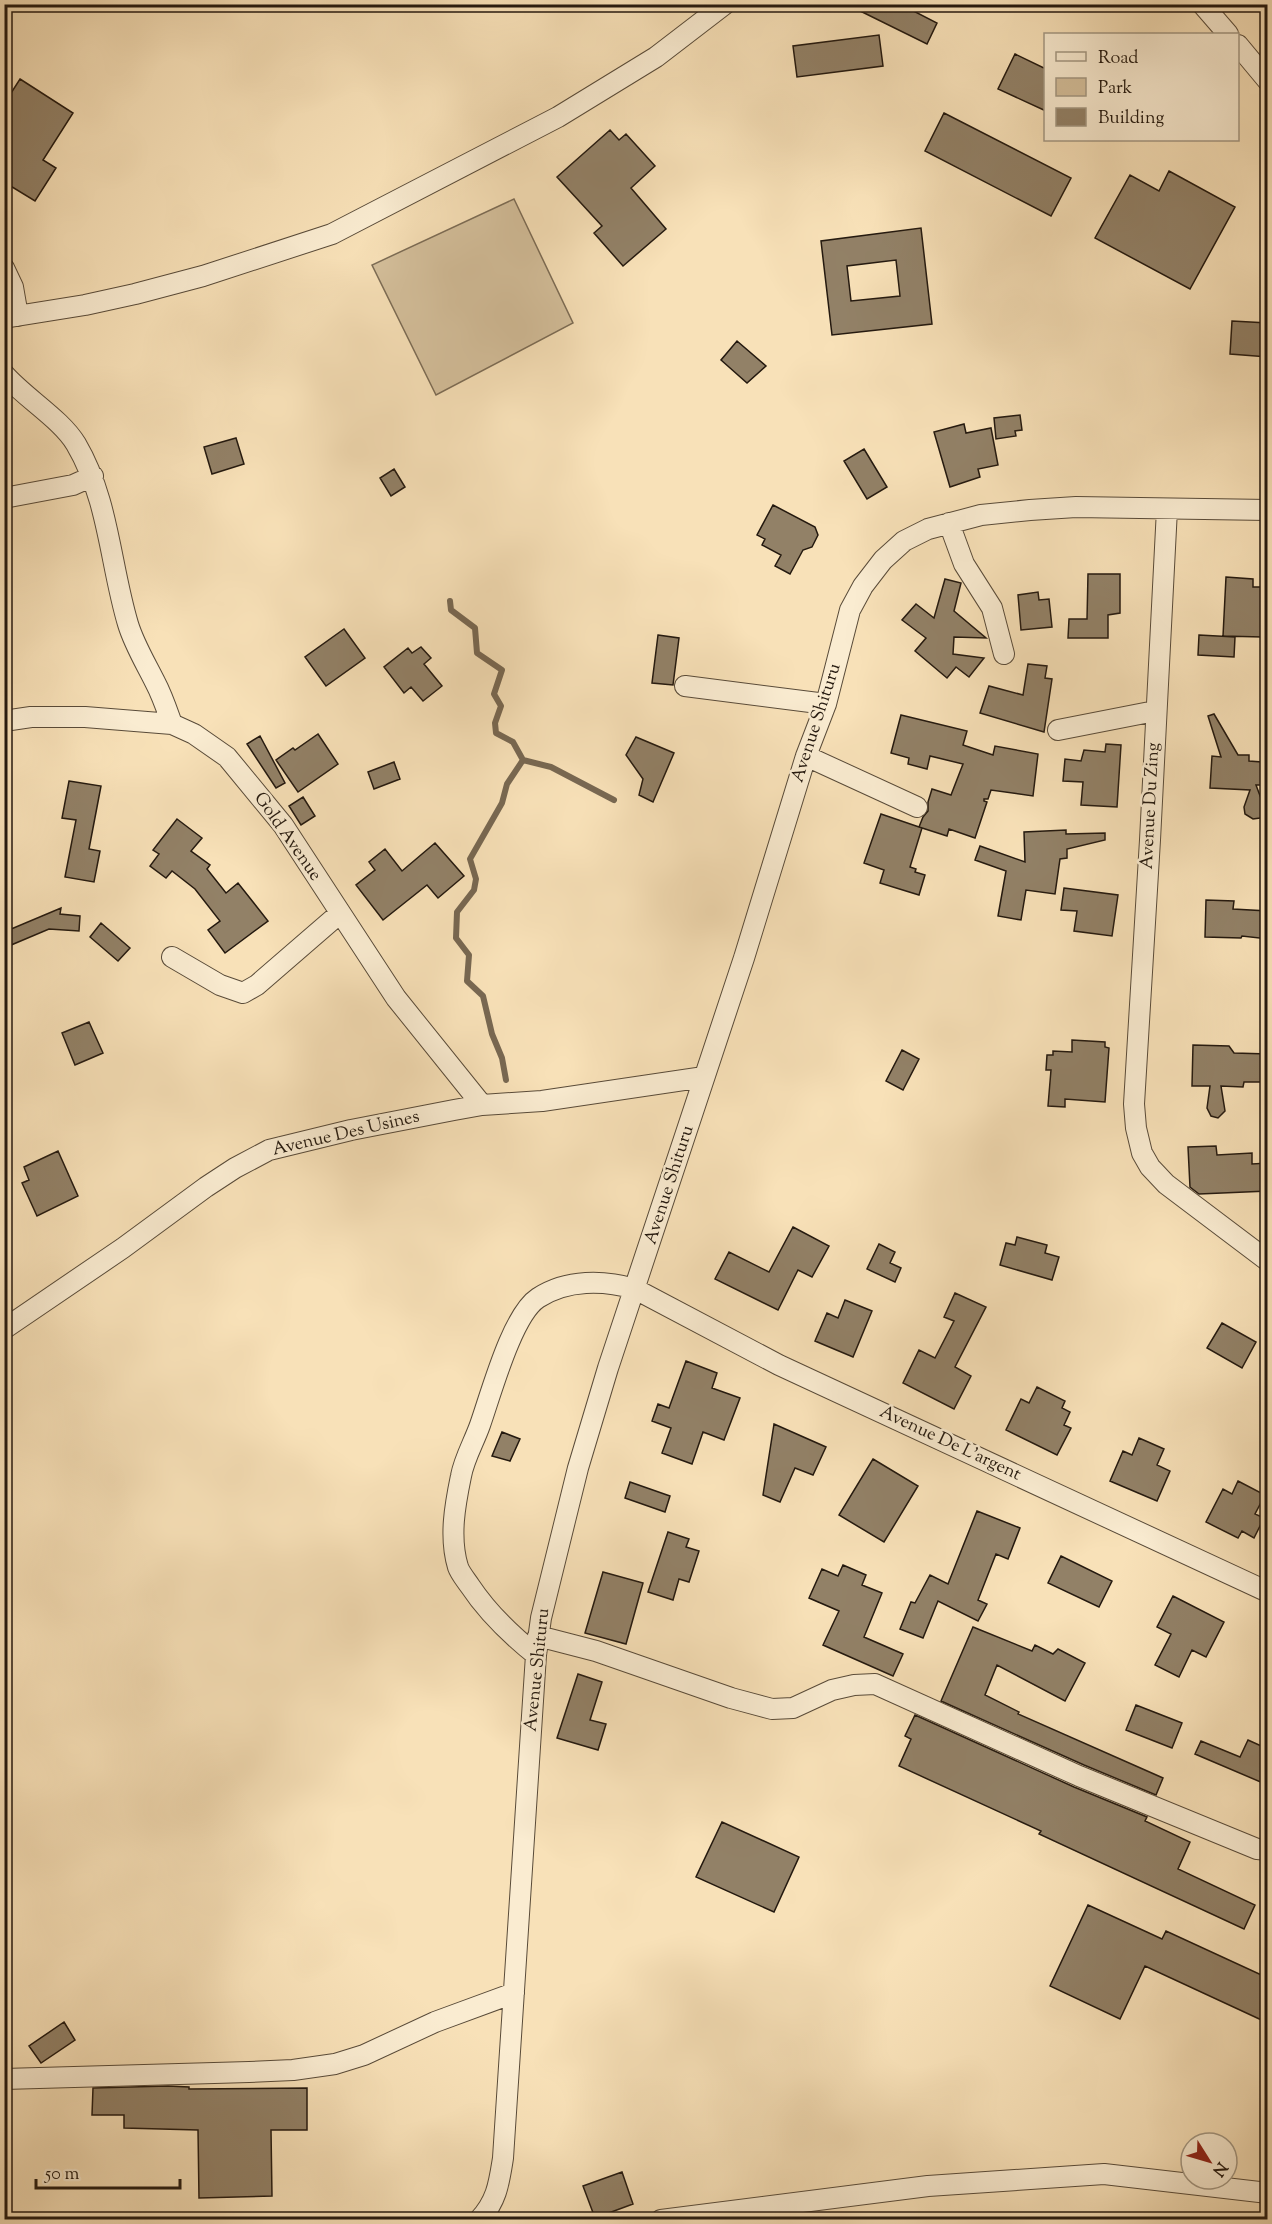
<svg xmlns="http://www.w3.org/2000/svg" width="1272" height="2224" font-family="'Sorts Mill Goudy',serif">
<rect width="100%" height="100%" fill="#f8e1b8"/>
<filter id="stains"><feTurbulence type="fractalNoise" baseFrequency=".00333" numOctaves="4"/><feColorMatrix values="0 0 0 0 .2 0 0 0 0 .09 0 0 0 0 .02 0 0 0 .5 -.17"/></filter>
<radialGradient id="worn" r=".72"><stop offset=".6" stop-color="#630" stop-opacity="0"/><stop offset="1" stop-color="#630" stop-opacity=".3"/></radialGradient>
<path fill="#d4bf9b" stroke="#7c6c55" stroke-width="1.5" d="M514 199 573 323 436 395 372 265Z"/>
<g fill="none" stroke-linecap="round" stroke-linejoin="round">
<path stroke="#786852" stroke-width="6" d="M450 601 451 610 475 628 477 653 502 670 494 694 501 706 495 723 496 733 513 742 523 760 507 784 502 803 470 859 476 879 474 890 457 912 456 938 469 955 467 981 483 996 492 1034 502 1058 506 1080
M523 760 551 767 614 800"/>
</g>
<path fill="#928167" stroke="#24190f" stroke-width="1.5" fill-rule="evenodd" d="M846 4H900L937 23 927 44Z
M879 35 883 66 797 77 793 46Z
M1015 54 1046 69V111L998 89Z
M20 79 73 113 43 160 56 168 35 201 4 182V104Z
M944 113 1071 178 1051 216 925 151Z
M610 130 619 140 626 134 655 166 631 188 666 229 623 266 594 233 602 226 557 177Z
M1169 171 1235 207 1190 289 1095 238 1130 175 1159 191Z
M921 228 932 324 832 335 821 241ZM896 260 900 296 851 301 847 266Z
M1232 321 1268 323V357L1230 354Z
M737 341 766 366 747 383 721 360Z
M1020 415 1022 430 1015 431 1016 436 996 439 994 418Z
M964 424 966 433 991 428 998 465 978 469 980 477 950 487 934 432Z
M236 438 244 464 212 474 204 447Z
M864 449 887 487 867 499 844 461Z
M394 469 405 487 391 496 380 478Z
M773 505 815 527 818 535 812 547 803 550 790 574 775 566 781 555 762 545 765 539 757 535Z
M1088 574H1120V613L1108 615V638H1068L1069 619H1087Z
M1226 577 1253 579V587H1268V607H1264L1262 637 1223 636Z
M945 579 961 583 954 611 986 638 954 637 953 654 984 658 969 677 956 667 947 678 915 651 926 638 902 620 916 604 934 618Z
M1038 592 1039 600 1049 599 1052 627 1021 630 1018 595Z
M344 629 365 658 326 686 305 657Z
M658 635 679 638 673 685 652 683Z
M1199 635 1235 637 1234 657 1198 655Z
M421 647 431 658 424 664 442 686 423 701 411 687 404 693 384 667 408 648 412 653Z
M1028 664 1047 666 1045 678 1052 679 1044 732 980 713 989 686 1023 695Z
M1214 714 1238 755H1249V761L1262 762V767H1268V785H1256L1265 809 1260 818 1253 819 1245 814 1244 807 1250 790 1210 788 1212 756 1221 757 1208 716Z
M901 715 967 731 963 745 993 755 995 746 1038 754 1033 796 991 790 988 799H984V801L987 802 975 838 949 829 947 836 919 827 923 817 928 811V802L932 789 951 795 963 764 930 756 927 769 908 764 909 758 891 753Z
M318 734 338 764 298 792 276 760 293 748 295 750Z
M260 736 285 783 276 788 247 744Z
M636 737 674 753 653 802 639 795 643 779 626 755Z
M1106 744 1121 745 1117 807 1081 805 1083 782 1063 781 1065 759 1081 761 1084 750 1105 752Z
M394 762 400 779 374 789 368 772Z
M69 781 101 786 89 849 100 851 94 882 65 877 76 820 62 818Z
M303 797 315 816 301 825 289 806Z
M881 814 922 828 910 867 916 869 915 872 925 875 919 895 880 883 884 870 864 863Z
M177 819 202 838 191 851 210 865 207 869 226 893 238 883 268 921 225 953 208 930 220 921 195 889 172 871 166 878 150 866 159 854 153 850Z
M1066 830V834L1105 833V840L1067 849V858L1060 859 1055 894 1026 890 1021 920 998 916 1006 871 975 860 980 846 1025 862 1024 832Z
M435 843 464 876 438 898 427 885 383 920 356 885 375 870 369 862 385 849 402 871Z
M1064 888 1118 895 1112 936 1074 931 1077 911 1061 910Z
M1206 900 1234 901 1233 909 1268 911V939L1242 936 1241 938 1205 937Z
M61 908 60 914 80 916 79 931 49 929 4 948V932Z
M101 923 130 948 118 961 90 937Z
M89 1022 103 1053 75 1065 62 1033Z
M1072 1040 1105 1042V1047L1109 1048 1105 1102 1065 1099V1107L1048 1106 1051 1070H1046L1047 1055H1053V1051L1072 1052Z
M1193 1045 1229 1046 1234 1053 1268 1054V1082H1244L1243 1087 1221 1086 1225 1111 1218 1118 1211 1116 1207 1108 1210 1086H1192Z
M902 1050 919 1059 903 1090 886 1081Z
M1216 1146 1217 1155 1252 1153V1164L1268 1163V1191L1199 1194 1190 1187 1188 1147Z
M58 1151 78 1196 37 1216 22 1183 29 1180 24 1167Z
M793 1227 829 1246 812 1277 798 1270 778 1310 715 1279 729 1252 769 1272Z
M1017 1237 1047 1245 1045 1253 1059 1257 1052 1280 1000 1265 1006 1243 1015 1245Z
M879 1244 895 1252 890 1263 901 1268 895 1282 867 1269Z
M955 1293 986 1307 955 1367 971 1376 954 1409 903 1383 919 1350 935 1358 954 1321 944 1317Z
M845 1300 872 1311 853 1357 815 1341 827 1313 838 1318Z
M1222 1323 1256 1342 1242 1368 1207 1348Z
M686 1361 717 1373 712 1388 740 1398 724 1440 703 1432 692 1464 662 1453 671 1428 652 1421 658 1404 669 1408Z
M1037 1387 1065 1401 1062 1408 1070 1412 1064 1425 1071 1428 1057 1455 1006 1430 1021 1399 1029 1403Z
M774 1424 826 1447 813 1475 795 1468 780 1502 763 1495Z
M502 1432 520 1439 510 1461 492 1456Z
M1139 1438 1164 1449 1157 1465 1170 1471 1157 1501 1110 1481 1123 1451 1132 1455Z
M873 1459 918 1486 884 1542 839 1515Z
M1238 1481 1265 1495 1255 1514 1264 1518 1254 1538 1242 1531 1238 1538 1206 1522 1223 1489 1232 1494Z
M630 1482 670 1496 665 1512 625 1498Z
M977 1511 1020 1528 1008 1559 996 1554 978 1600 987 1604 978 1621 938 1601 923 1638 900 1629 911 1602 915 1603 930 1575 948 1584Z
M668 1532 689 1539 686 1547 699 1551 689 1582 679 1579 673 1600 648 1592Z
M1061 1556 1112 1581 1099 1607 1048 1583Z
M843 1565 866 1575 862 1585 882 1593 864 1637 903 1654 893 1676 823 1645 839 1611 809 1598 822 1569 838 1576Z
M603 1572 643 1583 626 1644 585 1633Z
M1173 1596 1224 1622 1206 1657 1192 1650 1179 1677 1155 1665 1171 1634 1157 1627Z
M973 1627 1032 1651 1035 1645 1053 1654 1058 1649 1085 1663 1065 1701 997 1665 985 1695 1019 1712 1018 1714 1163 1778 1156 1795 1084 1765 941 1701Z
M578 1674 602 1682 590 1720 606 1724 598 1750 557 1738Z
M1136 1705 1182 1723 1172 1748 1126 1730Z
M915 1715 1074 1787 1147 1817 1145 1821 1190 1842 1178 1869 1255 1905 1244 1929 1039 1834 1041 1831 899 1766 911 1739 905 1736Z
M1248 1740 1268 1749V1774L1263 1783 1195 1754 1201 1741 1240 1757Z
M722 1822 799 1857 774 1912 696 1877Z
M1088 1905 1162 1939 1166 1931 1268 1978V2023L1145 1966 1120 2019 1050 1986Z
M64 2022 75 2040 41 2063 29 2046Z
M168 2086 189 2087V2089L307 2088V2130H271L272 2196 199 2198 198 2130 124 2128V2115H92L93 2088Z
M622 2172 633 2204 595 2218 583 2186Z"/>
<g fill="none" stroke-linecap="round" stroke-linejoin="round">
<defs>
<path id="minor" d="M1202 4 1228 34
M1238 45 1268 81
M4 268 13 287 18 316
M4 318 85 305 135 294 203 276 332 234 558 117 656 57 725 4
M4 374C25 398 61 419 76 444 109 500 110 564 128 624 134 644 145 662 155 682 162 695 167 710 172 724
M4 498 73 485 93 476
M1167 509 1150 840 1134 1104 1136 1128 1142 1153 1150 1167 1166 1184 1268 1261
M949 523 964 564 992 608 1004 654
M685 686 826 704
M4 721 31 717H85L172 724 194 734 227 757 283 825 396 998 482 1105
M1058 730 1155 711
M806 756 917 807
M172 957 220 985 243 993 257 985 339 914
M4 1329 123 1248 206 1187 235 1168 269 1150 351 1130 454 1110 482 1105 542 1101 704 1077
M538 1636 596 1651 731 1698 772 1709 793 1708 832 1690 854 1685 875 1684 1079 1776 1257 1849 1268 1850
M536 1655C511 1635 488 1613 470 1586 466 1580 460 1573 458 1567 449 1537 455 1505 461 1476 464 1459 474 1442 480 1425 491 1394 512 1315 538 1298 567 1279 604 1280 635 1289L779 1365 1268 1592
M4 2079 249 2072 293 2070 335 2064 364 2055 435 2022 514 1993
M479 2220C497 2201 499 2183 503 2158L536 1655 541 1618 578 1468 608 1368 744 958 806 756 826 704 850 610 863 586 883 560 904 541 928 529 981 515 1030 510 1076 507 1268 510
M661 2220 928 2186 1104 2174 1268 2193"/>
</defs>
<use href="#minor" stroke="#594b39" stroke-width="22"/>
<use href="#minor" stroke="#faecd1" stroke-width="20"/>
</g>
<g text-anchor="middle" dominant-baseline="central" stroke-width="5" stroke-linejoin="round" paint-order="stroke">
<g font-size="18" fill="#24190f" stroke="#faecd1">
<text transform="translate(817 723) rotate(-72)">Avenue Shituru</text>
<text transform="translate(1151 806) rotate(-87)">Avenue Du Zing</text>
<text transform="translate(287 837) rotate(55)">Gold Avenue</text>
<text transform="translate(346 1134) rotate(-13)">Avenue Des Usines</text>
<text transform="translate(670 1185) rotate(-72)">Avenue Shituru</text>
<text transform="translate(950 1444) rotate(25)">Avenue De L'argent</text>
<text transform="translate(538 1670) rotate(-84)">Avenue Shituru</text>
</g>
</g>
<rect width="1272" height="2224" fill="none" stroke="#f8e1b8" stroke-width="24"/>
<rect x="6" y="6" width="1260" height="2212" fill="none" stroke="#24190f" stroke-width="3"/>
<rect x="12" y="12" width="1248" height="2200" fill="none" stroke="#24190f" stroke-width="1.5"/>
<rect x="1044" y="33" width="195" height="108" fill="#faecd1" stroke="#a49883" stroke-width="1.5"/>
<rect x="1056" y="52" width="30" height="9" fill="#faecd1" stroke="#a49883" stroke-width="1.5"/>
<text x="1098" y="63" font-size="18" fill="#24190f">Road</text>
<rect x="1056" y="78" width="30" height="18" fill="#d4bf9b" stroke="#a49883" stroke-width="1.5"/>
<text x="1098" y="93" font-size="18" fill="#24190f">Park</text>
<rect x="1056" y="108" width="30" height="18" fill="#928167" stroke="#a49883" stroke-width="1.5"/>
<text x="1098" y="123" font-size="18" fill="#24190f">Building</text>
<g transform="translate(1209 2161) rotate(127)"><circle r="28" fill="#faecd1" stroke="#a49883" stroke-width="1.5"/>
<path d="M0-4.5L10 22L0 15L-10 22Z" fill="#8f2418"/>
<text y="-9" font-size="16" font-weight="bold" text-anchor="middle" fill="#24190f">N</text>
</g>
<path d="M36 2179v9h144v-9" fill="none" stroke="#24190f" stroke-width="3"/>
<text x="45" y="2179" font-size="18" fill="#24190f" stroke="#faecd1" stroke-width="4.5" paint-order="stroke">50 m</text>
<rect width="100%" height="100%" filter="url(#stains)"/>
<rect width="100%" height="100%" fill="url(#worn)"/>
</svg>
